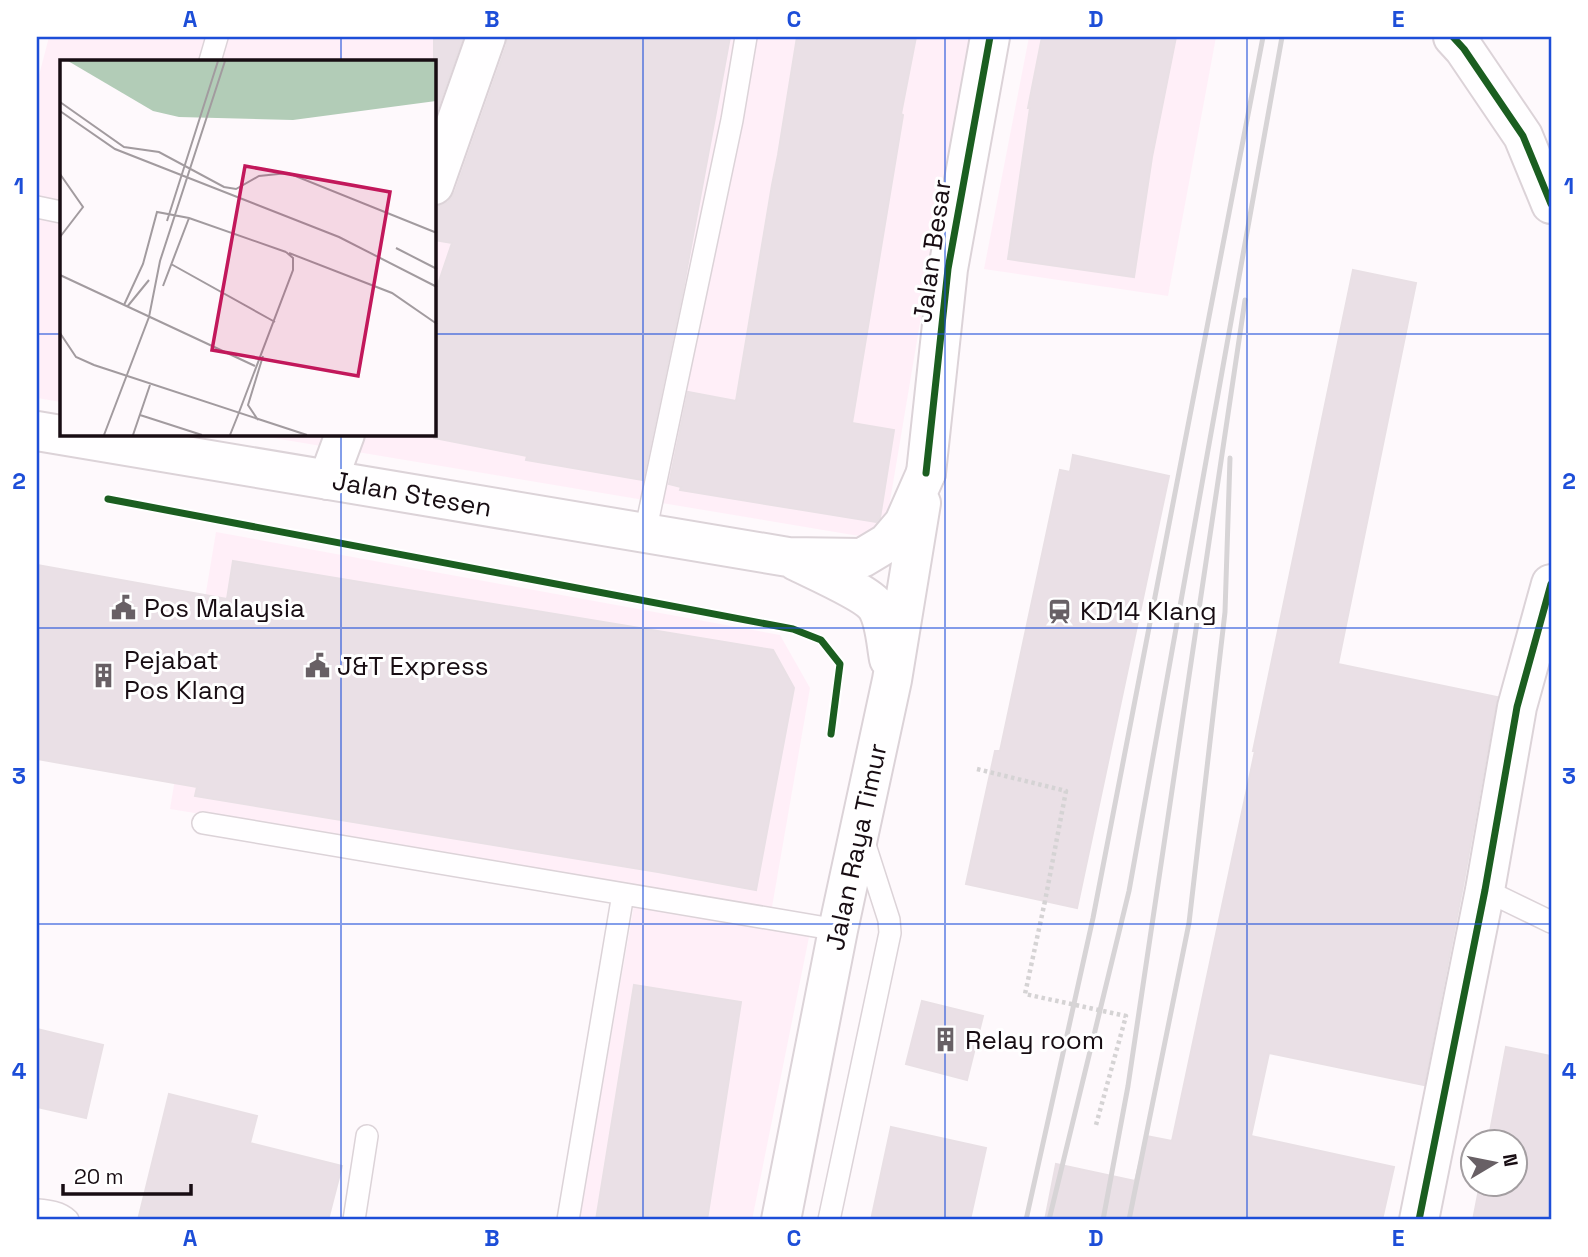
<svg xmlns="http://www.w3.org/2000/svg" width="1588" height="1257" font-family="'Space Grotesk',sans-serif">
<rect width="100%" height="100%" fill="#fef9fc"/>
<path fill="#ffeff8" d="M49 37H973L928 275 886 525 865 537 250 434H434V61H61V402L37 398V83Z
M1029 37H1216L1168 296 984 269Z
M216 532 780 635 810 688 772 907 170 809Z
M634 905 809 937 752 1220H579Z"/>
<path fill="#eae0e6" stroke="#e9e0e5" stroke-width="2" d="M434 37H463L434 119Z
M507 37H730L682 295 643 480 526 460 527 456 434 438V296L452 243 434 240V206H439L448 202 455 192 507 44Z
M797 37H916L901 114 903 115 852 423 894 430 880 518 876 522 680 490 681 487 669 484 688 392 736 401 772 185 778 155Z
M1042 37H1176L1152 157 1134 277 1008 259 1030 108H1028Z
M1353 270 1416 283 1338 664 1497 697 1463 886 1424 1085 1269 1053 1251 1136 1394 1167 1382 1220H1045L1056 1164 1135 1181 1146 1136 1172 1141 1255 751H1253Z
M1073 455 1169 476 1077 908 966 884 995 751H1000L1060 470 1070 472Z
M233 561 773 650 794 688 756 890 658 872 195 796 197 787 37 759V565L227 599Z
M634 985 741 1002 707 1220H596Z
M922 1001 983 1016 967 1080 906 1064Z
M37 1029 103 1045 86 1118 37 1107Z
M1506 1047 1551 1056V1220H1473L1480 1184H1515V1142H1488Z
M169 1094 257 1116 250 1143 342 1166 328 1220H138Z
M891 1127 986 1148 970 1220H871Z"/>
<g fill="none" stroke-linecap="round" stroke-linejoin="round">
<defs>
<path id="lane" d="M210 61 217 37
M37 207 61 212
M645 533 732 120 746 37
M203 823 838 930
M1485 890 1551 922
M37 1210C48 1211 60 1212 68 1220
M354 1220 367 1136
M568 1220 623 894
M829 1220 890 933 889 920 863 839"/>
<path id="street" d="M1453 37 1464 49 1523 136 1551 204
M434 185 486 37
M926 473 948 269 990 37
M328 480 345 434
M1419 1220 1485 890 1517 707 1551 584"/>
<path id="secondary" d="M37 431 788 557 862 558 887 543 904 523 926 473
M796 561C814 570 864 592 875 605 885 618 886 643 889 659
M781 1220 838 930 892 680 921 503"/>
</defs>
<use href="#lane" stroke="#dcd3d8" stroke-width="24"/>
<use href="#street" stroke="#dcd3d8" stroke-width="42"/>
<use href="#secondary" stroke="#dcd3d8" stroke-width="42"/>
<path stroke="#d5d3d4" stroke-width="4.5" stroke-dasharray="3.5 3.5" stroke-linecap="butt" d="M977 769 1066 791 1045 901"/>
<use href="#lane" stroke="#fffeff" stroke-width="21"/>
<use href="#street" stroke="#fffeff" stroke-width="38"/>
<use href="#secondary" stroke="#fffeff" stroke-width="38"/>
<path stroke="#d7d4d6" stroke-width="5" d="M1026 1220 1093 918 1263 37
M1049 1220 1129 891 1282 37
M1103 1220 1128 1086 1245 300
M1129 1220 1189 923 1225 612 1230 458"/>
<path stroke="#d5d3d4" stroke-width="4.5" stroke-dasharray="3.5 3.5" stroke-linecap="butt" d="M1045 901 1025 994 1126 1016 1096 1125"/>
<defs>
<path id="cycleway" d="M1453 37 1464 49 1523 136 1551 204
M926 473 948 269 990 37
M108 499 793 629 821 640 840 664 831 734
M1419 1220 1485 890 1517 707 1551 584"/>
</defs>
<use href="#cycleway" stroke="#fff" stroke-width="11"/>
<use href="#cycleway" stroke="#1b5e20" stroke-width="7"/>
</g>
<path fill="none" stroke="#1d4ed8" stroke-width="2" stroke-opacity="0.55" d="M341 37V61M643 37V1220M945 37V1220M1247 37V1220M37 334H61M434 334H1551M341 434V1220M37 628H1551M37 924H1551"/>
<defs>
<symbol id="civic-bare" viewBox="-9 -9 18 18"><path d="M-.6-6.5H3V-4.5H.6V-3L4-1V1h2V6H-6V1h2V-1L-.6-3ZM-1.2 2.5V6h2.4V2.5Z" fill="#686065" stroke="#fff" stroke-width="2.5" paint-order="stroke"/></symbol>
<symbol id="station-bare" viewBox="-9 -9 18 18"><path d="M-3-6H3Q5-6 5-4V2Q5 4 3 4L4.5 6H3L1.5 4h-3L-3 6H-4.5L-3 4Q-5 4-5 2V-4Q-5-6-3-6ZM-3.5-4v3h7v-3ZM-3.5 1v1.5H-2V1ZM2 1v1.5H3.5V1Z" fill="#686065" stroke="#fff" stroke-width="2.5" paint-order="stroke"/></symbol>
<symbol id="building-bare" viewBox="-9 -9 18 18"><path d="M-4-6H4V6H1V3H-1V6H-4ZM-2.5-4.3h1.7v1.8h-1.7ZM.8-4.3h1.7v1.8H.8ZM-2.5-1h1.7V.8h-1.7ZM.8-1h1.7V.8H.8Z" fill="#686065" stroke="#fff" stroke-width="2.5" paint-order="stroke"/></symbol>
</defs>
<g fill-rule="evenodd">
<use href="#civic-bare" x="106" y="590" width="35" height="35"/>
<use href="#station-bare" x="1042" y="594" width="35" height="35"/>
<use href="#civic-bare" x="300" y="648" width="35" height="35"/>
<use href="#building-bare" x="86" y="658" width="35" height="35"/>
<use href="#building-bare" x="928" y="1022" width="35" height="35"/>
</g>
<g text-anchor="middle" dominant-baseline="central" stroke-width="6" stroke-linejoin="round" paint-order="stroke">
<g font-size="26" fill="#180d13" stroke="#fff">
<text transform="translate(932 251) rotate(-82)">Jalan Besar</text>
<text transform="translate(412 494) rotate(10)">Jalan Stesen</text>
<text transform="translate(856 847) rotate(-78)">Jalan Raya Timur</text>
</g>
<g font-size="26" fill="#180d13" stroke="#fff" text-anchor="start">
<text x="144" y="608">Pos Malaysia</text>
<text x="1080" y="611">KD14 Klang</text>
<text x="124" y="660">Pejabat<tspan x="124" dy="30">Pos Klang</tspan></text>
<text x="337" y="666">J&amp;T Express</text>
<text x="965" y="1040">Relay room</text>
</g>
</g>
<g transform="translate(60 60)">
<rect width="376" height="376" fill="#fef9fc"/>
<path d="M8 1H376V41L233 60 119 57 93 51Z" fill="#b2ccb7"/>
<path fill="none" stroke="#a29b9f" stroke-width="2" d="M0 42 64 87 99 92 164 127 176 129 199 116 228 113 377 173M0 51 55 89 279 177 377 227M0 114 23 147 0 177M107 161 158 1M336 188 377 209M229 193 332 233 377 264M111 204 215 262M0 215 195 306M103 226 129 158M64 245 83 204 97 152 129 158 226 192M67 247 89 220M0 273 16 297 34 305 247 375M80 355 142 375M178 355 233 210V198L226 192M198 360 188 345 203 296M44 375 89 257 100 201 165 1M73 375 90 325M170 375 178 355"/>
<path fill="#c2185b" fill-opacity="0.15" stroke="#c2185b" stroke-width="3.5" d="M185 106 330 132 298 316 152 290Z"/>
<rect width="376" height="376" fill="none" stroke="#180d13" stroke-width="3.5"/>
</g>
<rect width="1588" height="1257" fill="none" stroke="#ffffff" stroke-width="77"/>
<g transform="translate(1494 1163) rotate(80)"><circle r="33" fill="#ffffff" stroke="#a39ea1" stroke-width="2"/>
<path d="M0-5L12 26L0 18L-12 26Z" fill="#686065"/>
<text y="-10" font-size="19" font-weight="bold" text-anchor="middle" fill="#180d13">N</text>
</g>
<path d="M63 1184v10h128v-10" fill="none" stroke="#180d13" stroke-width="3.5"/>
<text x="74" y="1184" font-size="21" fill="#180d13" stroke="#ffffff" stroke-width="5" paint-order="stroke">20 m</text>
<rect x="38" y="38" width="1512" height="1180" fill="none" stroke="#1d4ed8" stroke-width="2.5"/>
<g font-size="23" text-anchor="middle" font-weight="bold" fill="#1d4ed8">
<text x="190" y="27">A</text>
<text x="492" y="27">B</text>
<text x="794" y="27">C</text>
<text x="1096" y="27">D</text>
<text x="1398" y="27">E</text>
<text x="19" y="194">1</text>
<text x="1569" y="194">1</text>
<text x="19" y="489">2</text>
<text x="1569" y="489">2</text>
<text x="19" y="784">3</text>
<text x="1569" y="784">3</text>
<text x="19" y="1079">4</text>
<text x="1569" y="1079">4</text>
<text x="190" y="1246">A</text>
<text x="492" y="1246">B</text>
<text x="794" y="1246">C</text>
<text x="1096" y="1246">D</text>
<text x="1398" y="1246">E</text>
</g>
</svg>
